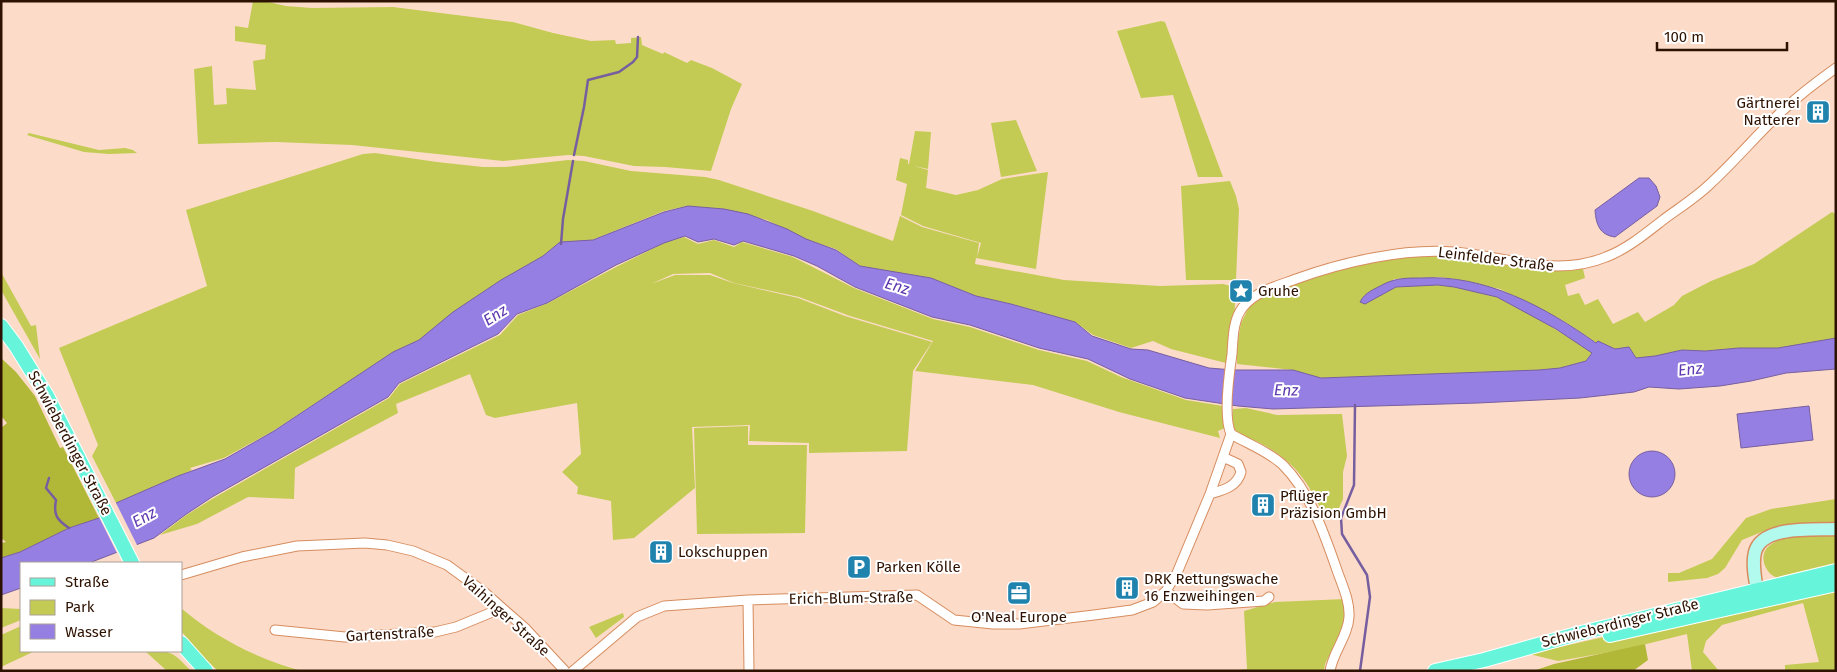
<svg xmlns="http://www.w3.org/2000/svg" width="1837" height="672" font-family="'Fira Sans',sans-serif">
<rect width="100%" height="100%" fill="#fcdcc9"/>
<path fill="#c4cb54" d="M253 1H264L286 6 312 8 393 7 513 22 553 33 591 41 615 40 616 44 631 43V38L641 37 642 45 663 54 664 52 687 63 691 60 712 68 742 84 731 109 711 171 665 167 634 166 584 156 568 155 503 161 352 145 276 142 198 144 194 69 212 66 214 105 227 104 226 88 256 90 253 61 265 59 266 45 235 41V26L248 28Z
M1161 21 1165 22 1223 177H1198L1173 95 1141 98 1117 31Z
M1016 120 1037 171 1001 177 991 123Z
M915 131 931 132 928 169 914 166 928 170 926 188 956 195 978 190 1002 179 1048 172 1036 269 976 258 975 264 1064 280 1160 286 1223 284 1231 286C1241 306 1229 341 1226 363L1171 349 1153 341 1131 348 1093 335 1075 322 1012 304 976 296 931 278 860 266 836 249 805 239 767 220 724 209 687 206 664 211 592 240 560 242 543 256 501 280 453 312 440 325 419 340 393 352 372 366 273 431 224 458 190 468 192 470 116 503 92 456 98 445 59 348 207 286 186 210 363 154 375 153 437 162 483 167H505L568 160 584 161 631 171 705 177 719 180 813 211 893 241 900 216 922 227 979 243 977 257 981 243 923 226 901 215 907 184 896 180 900 158 908 160V164H909Z
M29 133 99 150 125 148 133 150 137 153 109 154 84 152 30 136 27 135Z
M1230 181 1236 196 1239 209 1236 280H1186L1181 186Z
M1832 212 1836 214V338L1829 340 1778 348H1739L1705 351 1682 350 1655 356 1636 358 1629 347 1615 349 1598 341 1597 343 1562 320 1500 289 1455 279 1438 277 1394 279 1365 304 1396 287 1438 285 1454 287 1497 297 1534 316 1592 352 1586 361 1560 368 1539 370 1321 378 1293 370 1237 364V346L1241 323 1249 307 1269 293 1329 267 1423 251 1582 264 1585 278 1565 285 1568 296 1579 293 1585 305 1598 299 1613 324 1638 312 1645 322 1674 305 1682 296 1711 281 1754 264Z
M684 237 698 244 714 240 734 247 742 242 793 257 854 288 933 319 970 327 1039 350 1087 361 1121 377 1186 400 1223 406 1225 428 1218 431 1220 438 1119 412 1033 385 915 371 933 341 850 316 799 297 734 283 710 273 673 274 651 284 675 275H710L733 283 798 298 845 316 932 342 913 371 907 451 809 453V443L749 441 750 425 692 427 695 488 634 538 613 540 611 501 577 494 578 487 562 472 581 454 577 403 495 418 486 415 470 374 396 404 398 413 295 468 294 499 248 497 197 524 160 535 185 516 212 499 389 398 400 384 500 335 518 315 548 303 618 266 664 243Z
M1 272 31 326 36 325 40 359 1 290Z
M1246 408 1277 415 1342 414 1347 456 1343 472V499L1335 517 1324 516C1308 481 1295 462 1260 443 1252 439 1241 438 1236 431 1231 424 1232 416 1233 409Z
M748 426V445H807L805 533 697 534 694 428Z
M1836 499V520L1834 523 1774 527 1742 540 1725 568 1718 574 1707 578 1668 582V573H1679L1712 559 1746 518 1771 509Z
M1830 535 1836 536V569C1823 571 1790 580 1779 578 1772 577 1768 572 1765 566 1753 533 1812 535 1830 535Z
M1836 584V671H1785V665L1819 662 1803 603 1722 625 1706 641 1703 652 1719 671H1692L1687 634 1622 650 1558 661 1529 654Z
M1345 599 1344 627 1325 664 1324 671H1229L1247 669 1244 611 1275 602Z
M1 608 21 609V620L1 628Z
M181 608C216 638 258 659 302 671H218L203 657 181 631Z
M623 613 624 617 596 638 589 627Z
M21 626V651H35L1 667V635Z
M145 651C172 651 172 651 191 671H167Z"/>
<path fill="#b1b838" d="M1 358 16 372 35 396 60 448 63 447 99 518 69 528 20 552 1 558V543L6 542 1 538V428L7 423 1 416Z
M1645 644 1648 660 1633 671H1533L1554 664Z"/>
<path fill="#967fe3" stroke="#775e9f" d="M1639 178H1649L1656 186 1660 197 1657 206 1615 237C1600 235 1596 225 1595 210Z
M688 206 724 209 748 214 787 229 806 239 836 250 860 266 931 278 976 296 1011 304 1075 322 1092 336 1131 349 1148 350 1209 368 1233 370H1293L1321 378 1539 370 1560 368 1586 361 1592 353 1556 329 1497 297 1454 287 1438 285 1396 287 1365 304 1360 302C1365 292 1375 289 1384 284 1396 278 1407 278 1421 278 1485 274 1545 307 1596 343L1598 341 1615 349 1629 347 1636 358 1655 356 1682 350 1705 351 1739 348H1778L1836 338V369L1786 373 1751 381 1720 386 1679 389 1649 387 1634 392 1580 398 1478 403 1273 409 1238 406 1185 398 1130 379 1088 359 1039 348 970 325 932 317 855 287 817 266 794 256 743 241 734 245 714 239 698 242 685 236 664 243 616 265 547 303 517 314 498 334 399 383 388 397 212 497 185 515 154 538 89 563H21V588L1 595V558L20 552 69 528 99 518 116 503 178 476 225 459 274 431 393 352 419 340 453 312 501 280 543 256 560 242 593 240 664 212Z
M1809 406 1813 440 1741 448 1737 414Z
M1629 474a23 23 0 1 1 46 0a23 23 0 1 1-46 0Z"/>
<path fill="#fcdcc9" d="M115 501 138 547 118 555 98 515Z"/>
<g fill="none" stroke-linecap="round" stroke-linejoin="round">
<path stroke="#775e9f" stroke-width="2.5" d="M574 155 584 107 588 80 619 72 633 62 637 57 638 37
M561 244 563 219 573 161
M1355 405 1354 485 1341 518 1342 534 1367 575 1370 597 1360 671
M49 478 46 488 56 500C53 515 57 520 69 528"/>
<defs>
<path id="street" d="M1210 494C1223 490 1237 487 1241 472L1238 464 1223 457
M181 575 242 557 297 546 365 543 387 545 413 551 447 565 484 592 526 629 565 671
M1166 591 1183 604 1207 605 1264 601 1269 597
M748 600 749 671
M275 630 345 637 435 632 456 627 490 613 500 607
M573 671 637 617 664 606 748 600 917 595 954 620 993 624H1019L1094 615 1132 610 1153 602 1166 591 1177 573 1210 494 1231 434
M1330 671C1333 652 1348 636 1349 617 1350 602 1343 587 1338 573 1325 536 1311 493 1283 465 1268 451 1248 444 1231 434 1223 417 1229 374 1232 354 1233 339 1233 319 1243 307 1256 291 1277 286 1296 279 1343 262 1404 248 1454 252 1505 256 1555 278 1606 257 1627 249 1645 234 1663 220 1679 208 1697 197 1711 183 1734 162 1754 138 1776 117 1795 98 1815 83 1836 68"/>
<path id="secondary" d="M1757 590C1755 578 1752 564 1755 552 1762 525 1814 530 1836 529"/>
<path id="primary" d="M1 326 16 346 47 396 132 563
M1610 635 1836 584
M181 643 206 671
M1435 671 1484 660 1577 634 1836 571"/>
</defs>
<use href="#street" stroke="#d68c5e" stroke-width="11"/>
<use href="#secondary" stroke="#d68c5e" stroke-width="15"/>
<use href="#primary" stroke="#fff" stroke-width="16"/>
<use href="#street" stroke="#fff" stroke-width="9"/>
<use href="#secondary" stroke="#b2faed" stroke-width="12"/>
<use href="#primary" stroke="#66f5da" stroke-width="14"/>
</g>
<defs>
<symbol id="building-square" viewBox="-11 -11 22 22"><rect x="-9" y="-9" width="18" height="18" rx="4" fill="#2083ae" stroke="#fff"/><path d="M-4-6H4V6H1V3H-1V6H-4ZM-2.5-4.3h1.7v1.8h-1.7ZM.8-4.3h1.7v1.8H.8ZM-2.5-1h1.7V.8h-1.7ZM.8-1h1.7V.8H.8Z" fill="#fff"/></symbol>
<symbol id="sight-square" viewBox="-11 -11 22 22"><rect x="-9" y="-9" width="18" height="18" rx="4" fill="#2083ae" stroke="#fff"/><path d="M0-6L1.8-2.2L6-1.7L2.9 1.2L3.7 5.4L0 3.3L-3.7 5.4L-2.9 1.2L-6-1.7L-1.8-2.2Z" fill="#fff"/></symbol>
<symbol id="parking-square" viewBox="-11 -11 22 22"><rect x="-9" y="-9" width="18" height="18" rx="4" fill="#2083ae" stroke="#fff"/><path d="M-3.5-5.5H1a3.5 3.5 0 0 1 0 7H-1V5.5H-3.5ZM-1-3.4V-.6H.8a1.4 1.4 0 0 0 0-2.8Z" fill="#fff"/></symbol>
<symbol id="office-square" viewBox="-11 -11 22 22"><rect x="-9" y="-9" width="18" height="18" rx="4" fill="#2083ae" stroke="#fff"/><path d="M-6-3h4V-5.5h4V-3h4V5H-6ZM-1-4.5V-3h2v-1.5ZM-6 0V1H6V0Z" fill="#fff"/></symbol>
</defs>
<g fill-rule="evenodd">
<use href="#building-square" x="1804" y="98" width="28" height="28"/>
<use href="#sight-square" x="1227" y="277" width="28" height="28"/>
<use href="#building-square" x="1249" y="491" width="28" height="28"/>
<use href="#building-square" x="647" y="538" width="28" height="28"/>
<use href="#parking-square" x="845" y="553" width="28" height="28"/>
<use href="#building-square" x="1113" y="574" width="28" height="28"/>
<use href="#office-square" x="1005" y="579" width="28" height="28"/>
</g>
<g text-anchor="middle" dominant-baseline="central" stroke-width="4" stroke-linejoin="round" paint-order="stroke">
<g font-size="15" fill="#2e1201" stroke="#fff" text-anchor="start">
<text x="1800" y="103" text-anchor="end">Gärtnerei<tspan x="1800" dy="17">Natterer</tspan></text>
<text x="1258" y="291">Gruhe</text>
<text x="1280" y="496">Pflüger<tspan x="1280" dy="17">Präzision GmbH</tspan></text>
<text x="678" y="552">Lokschuppen</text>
<text x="876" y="567">Parken Kölle</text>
<text x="1144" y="579">DRK Rettungswache<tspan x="1144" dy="17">16 Enzweihingen</tspan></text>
<text x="1019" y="617" text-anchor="middle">O'Neal Europe</text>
</g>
<g font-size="15" fill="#2e1201" stroke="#fff">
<text transform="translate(1496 259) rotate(7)">Leinfelder Straße</text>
<text transform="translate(70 443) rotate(62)">Schwieberdinger Straße</text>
<text transform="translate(851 598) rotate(-1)">Erich-Blum-Straße</text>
<text transform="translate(506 616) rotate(42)">Vaihinger Straße</text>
<text transform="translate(1620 623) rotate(-14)">Schwieberdinger Straße</text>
<text transform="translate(390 634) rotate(-3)">Gartenstraße</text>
</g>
<g font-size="16" font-style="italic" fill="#5e39af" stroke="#fff">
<text transform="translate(897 286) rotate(17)">Enz</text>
<text transform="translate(495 315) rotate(-32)">Enz</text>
<text transform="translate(1690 369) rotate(-6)">Enz</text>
<text transform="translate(1286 390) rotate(1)">Enz</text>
<text transform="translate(144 517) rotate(-29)">Enz</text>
</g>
</g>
<rect width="1837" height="672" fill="none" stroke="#2e1201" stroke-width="5"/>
<rect x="20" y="562" width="162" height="90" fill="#ffffff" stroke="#aba099"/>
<rect x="30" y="578" width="25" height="8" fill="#66f5da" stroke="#aba099"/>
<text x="65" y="587" font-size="15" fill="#2e1201">Straße</text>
<rect x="30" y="600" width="25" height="15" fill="#c4cb54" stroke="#aba099"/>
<text x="65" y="612" font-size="15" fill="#2e1201">Park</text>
<rect x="30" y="624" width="25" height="15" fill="#967fe3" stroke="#aba099"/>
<text x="65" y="637" font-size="15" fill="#2e1201">Wasser</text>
<path d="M1657 42v8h130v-8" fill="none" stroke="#2e1201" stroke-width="2.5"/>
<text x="1664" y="42" font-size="15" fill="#2e1201" stroke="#ffffff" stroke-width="4" paint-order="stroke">100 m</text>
</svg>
